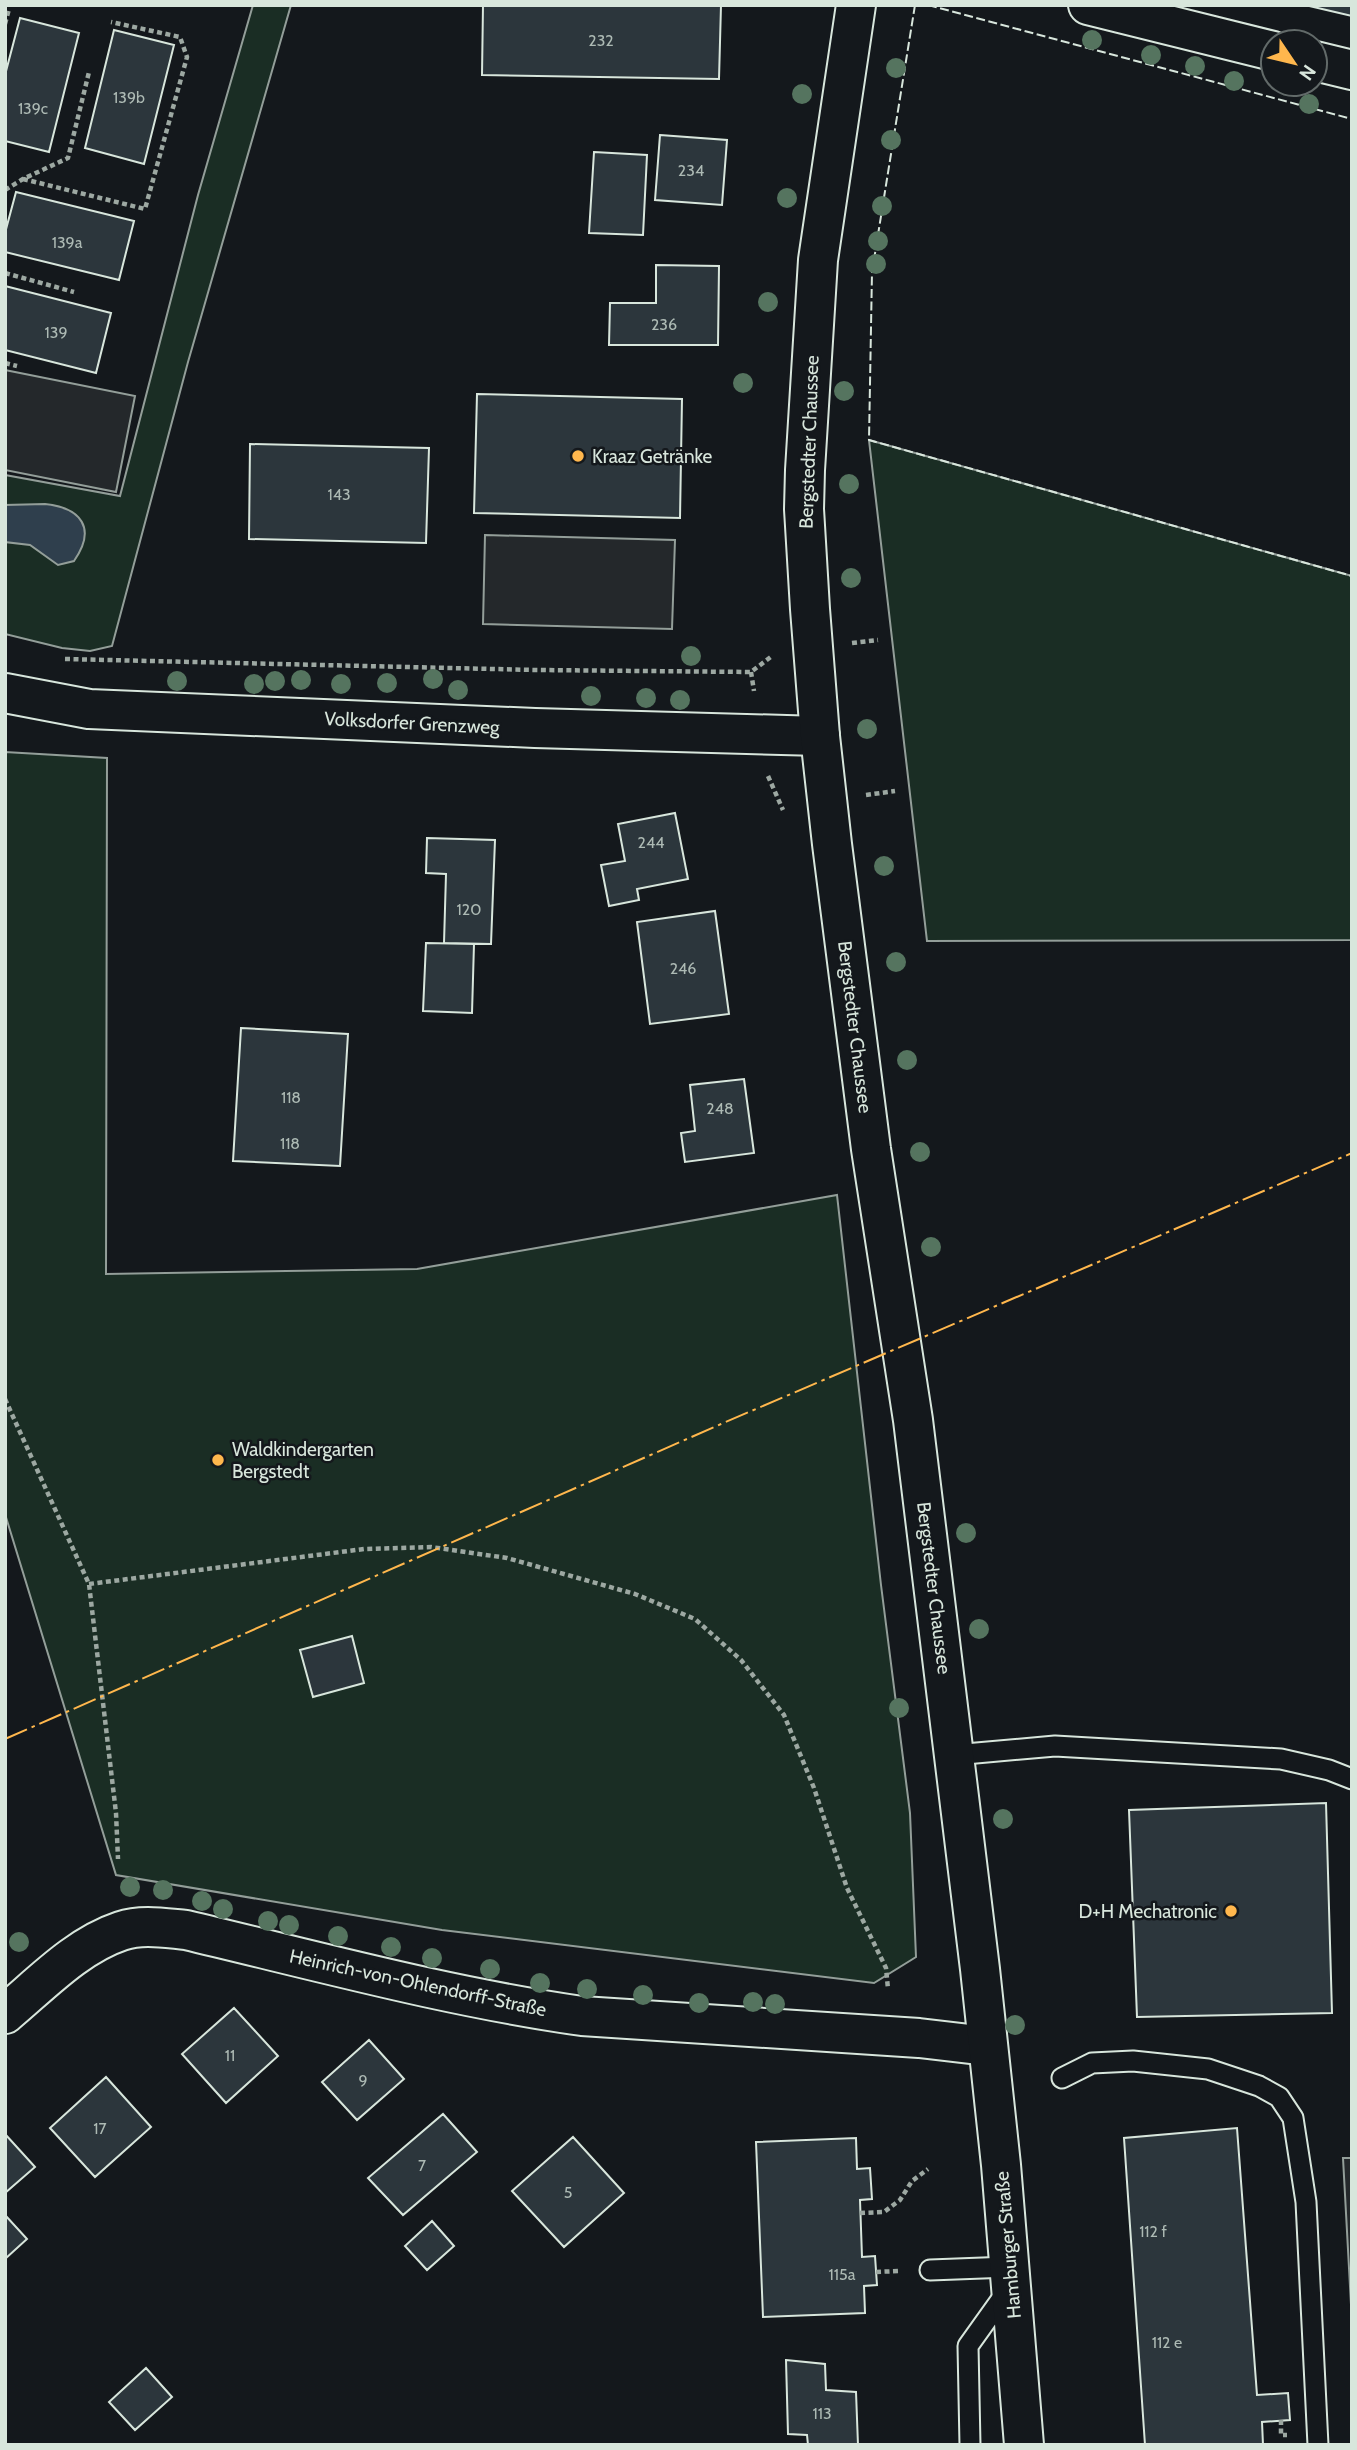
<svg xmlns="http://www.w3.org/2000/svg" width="1357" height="2450" font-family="Cabin,sans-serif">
<rect width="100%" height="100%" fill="#14181c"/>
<path fill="#1a2d24" stroke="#939e99" stroke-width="2" d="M253 5H291L188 362 112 646 90 651 62 648 5 634V475L120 496 198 195Z
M869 440 1352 576V940L927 941Z
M5 752 107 758 106 1274 417 1269 837 1195 881 1585 910 1813 916 1957 874 1983 442 1930 116 1875 5 1514Z"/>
<path fill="#24282b" stroke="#939e99" stroke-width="2" d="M5 370 135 396 116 492 5 470Z
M485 535 675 540 672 629 483 624Z
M1343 2158H1352V2323Z"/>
<path fill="#2f3f4d" stroke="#939e99" stroke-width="2" d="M45 504C81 508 97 528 74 561L58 565 30 545 5 542V505Z"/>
<path fill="#2c363c" stroke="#d8e6dc" stroke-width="2" d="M483 5H721L719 79 482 75Z
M1305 5H1352V16Z
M20 18 79 33 49 152 5 141V75Z
M114 30 174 45 144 164 85 148Z
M660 135 727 140 722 205 655 200Z
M594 152 647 155 643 235 589 233Z
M16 192 134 221 119 280 5 252V233Z
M656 265 719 266 718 345H609L610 303H656Z
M5 286 111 313 96 373 5 350Z
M477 394 682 399 680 518 474 513Z
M250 444 429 448 426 543 249 539Z
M675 813 688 879 637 889 639 900 609 906 601 865 625 861 618 824Z
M427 838 495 840 491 944 444 943 446 874 426 873Z
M715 911 729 1014 650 1024 637 922Z
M426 943 474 944 472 1013 423 1011Z
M241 1028 348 1034 340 1166 233 1161Z
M744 1079 754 1153 685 1162 681 1133 695 1131 690 1085Z
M352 1636 364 1683 313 1697 300 1650Z
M1326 1803 1332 2013 1137 2017 1129 1810Z
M234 2008 278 2056 226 2103 182 2054Z
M369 2040 404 2079 357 2120 322 2082Z
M106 2077 151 2127 95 2177 50 2128Z
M443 2114 477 2152 403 2215 368 2178Z
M1237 2128 1257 2395 1288 2393 1290 2420 1262 2422 1263 2445H1145L1124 2138Z
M5 2134 35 2167 5 2193Z
M573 2137 624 2193 564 2247 512 2191Z
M856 2138 857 2169 870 2168 872 2199 860 2200 862 2257 875 2256 877 2285 864 2286 865 2313 763 2317 756 2142Z
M5 2215 27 2239 5 2259Z
M432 2221 454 2246 427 2270 405 2246Z
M786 2360 825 2364 826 2390 856 2392 858 2445H808L807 2435 788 2434Z
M146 2368 172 2397 135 2430 109 2402Z"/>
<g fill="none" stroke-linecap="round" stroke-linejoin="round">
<defs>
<path id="service" d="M954 1755 1055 1746 1281 1759 1329 1770 1352 1779
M1062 2078 1092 2063 1133 2061 1208 2069 1259 2086 1279 2097 1293 2118 1306 2202 1318 2445
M930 2270 1009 2267
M970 2445 968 2346 1008 2290"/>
<path id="minor" d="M1088 5 1273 51
M1315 61 1352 70
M5 2014C40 1985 76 1946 121 1931 142 1924 164 1928 186 1930 317 1961 448 1997 582 2016L919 2038 987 2046"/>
<path id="tertiary" d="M5 693 89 709 535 728 820 736"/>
<path id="primary" d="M856 5 818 260 805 470 804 509 810 609 820 736 832 844 871 1149 913 1420 980 1969 1001 2165 1024 2445"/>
</defs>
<use href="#service" stroke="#d8e6dc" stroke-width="23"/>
<use href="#minor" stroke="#d8e6dc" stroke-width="42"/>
<use href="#tertiary" stroke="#d8e6dc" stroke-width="42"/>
<use href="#primary" stroke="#d8e6dc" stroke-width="42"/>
<path stroke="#9da8a2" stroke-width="4.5" stroke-dasharray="5 3.5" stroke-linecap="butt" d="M5 24 9 9
M23 179 145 209 187 57 180 37 111 22
M5 190 23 179 68 158 89 72
M5 273 74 292
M5 363 17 366
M852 643 878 640
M65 659 536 670 751 672 772 656
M751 672 754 691
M768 776 783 810
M866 795 895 791
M5 1399 89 1584 116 1813 118 1859
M89 1584 364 1549 431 1547 507 1558 635 1594 695 1619 741 1660 784 1715 814 1788 847 1888 886 1968 888 1989
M860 2213 884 2212 900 2200 912 2181 928 2169
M876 2272 898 2271
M1281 2420V2435H1287"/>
<use href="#service" stroke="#14181c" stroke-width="19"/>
<use href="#minor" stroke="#14181c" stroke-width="38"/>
<use href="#tertiary" stroke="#14181c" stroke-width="38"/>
<use href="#primary" stroke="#14181c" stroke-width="38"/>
<path stroke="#d8e6dc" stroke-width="2" stroke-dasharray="9 3.5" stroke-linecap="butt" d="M915 5 872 272 869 440 1352 576
M928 5 1352 119"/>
<path stroke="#ffb74d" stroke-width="2" stroke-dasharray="24 5 3.5 5" stroke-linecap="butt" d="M5 1739 721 1424 1352 1153"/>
</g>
<g fill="#55745f">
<circle cx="1092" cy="40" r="10"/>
<circle cx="1151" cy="55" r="10"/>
<circle cx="1195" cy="66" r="10"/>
<circle cx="896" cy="68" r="10"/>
<circle cx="1234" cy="81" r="10"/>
<circle cx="802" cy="94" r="10"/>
<circle cx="1309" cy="104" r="10"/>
<circle cx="891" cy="140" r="10"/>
<circle cx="787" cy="198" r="10"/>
<circle cx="882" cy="206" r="10"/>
<circle cx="878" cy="241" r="10"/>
<circle cx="876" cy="264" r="10"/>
<circle cx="768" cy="302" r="10"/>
<circle cx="743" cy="383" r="10"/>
<circle cx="844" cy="391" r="10"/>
<circle cx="849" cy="484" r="10"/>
<circle cx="851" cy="578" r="10"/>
<circle cx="691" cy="656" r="10"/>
<circle cx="433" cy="679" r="10"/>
<circle cx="301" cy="680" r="10"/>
<circle cx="177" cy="681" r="10"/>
<circle cx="275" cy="681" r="10"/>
<circle cx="387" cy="683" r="10"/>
<circle cx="254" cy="684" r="10"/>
<circle cx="341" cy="684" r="10"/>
<circle cx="458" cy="690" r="10"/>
<circle cx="591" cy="696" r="10"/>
<circle cx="646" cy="698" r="10"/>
<circle cx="680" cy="700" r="10"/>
<circle cx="867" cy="729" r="10"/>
<circle cx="884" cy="866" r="10"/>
<circle cx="896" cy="962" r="10"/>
<circle cx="907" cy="1060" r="10"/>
<circle cx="920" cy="1152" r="10"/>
<circle cx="931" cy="1247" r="10"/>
<circle cx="966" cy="1533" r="10"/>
<circle cx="979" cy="1629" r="10"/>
<circle cx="899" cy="1708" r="10"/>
<circle cx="1003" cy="1819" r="10"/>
<circle cx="130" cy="1887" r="10"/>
<circle cx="163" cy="1890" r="10"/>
<circle cx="202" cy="1901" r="10"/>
<circle cx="223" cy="1909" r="10"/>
<circle cx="268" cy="1921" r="10"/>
<circle cx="289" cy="1925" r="10"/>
<circle cx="338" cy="1936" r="10"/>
<circle cx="19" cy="1942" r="10"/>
<circle cx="391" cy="1947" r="10"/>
<circle cx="432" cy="1958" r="10"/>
<circle cx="490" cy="1969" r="10"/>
<circle cx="540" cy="1983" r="10"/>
<circle cx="587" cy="1989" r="10"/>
<circle cx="643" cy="1995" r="10"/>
<circle cx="753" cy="2002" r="10"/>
<circle cx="699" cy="2003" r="10"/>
<circle cx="775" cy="2004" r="10"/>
<circle cx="1015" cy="2025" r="10"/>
</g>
<g fill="#ffb74d" stroke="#14181c" stroke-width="2.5">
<circle cx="578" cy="456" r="7"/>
<circle cx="218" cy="1460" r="7"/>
<circle cx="1231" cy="1911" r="7"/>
</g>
<g text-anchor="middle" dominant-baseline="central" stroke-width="5" stroke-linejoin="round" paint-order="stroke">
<g font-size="16" fill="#adbab4">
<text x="601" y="40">232</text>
<text x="129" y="97">139b</text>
<text x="33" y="108">139c</text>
<text x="691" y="170">234</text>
<text x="67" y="242">139a</text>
<text x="664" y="324">236</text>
<text x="56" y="332">139</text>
<text x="339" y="494">143</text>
<text x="651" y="842">244</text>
<text x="469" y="909">120</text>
<text x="683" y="968">246</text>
<text x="291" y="1097">118</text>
<text x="720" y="1108">248</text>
<text x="290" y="1143">118</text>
<text x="230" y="2055">11</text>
<text x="363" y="2080">9</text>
<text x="100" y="2128">17</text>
<text x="422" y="2165">7</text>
<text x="568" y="2192">5</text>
<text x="1153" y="2231">112 f</text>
<text x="842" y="2274">115a</text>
<text x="1167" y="2342">112 e</text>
<text x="822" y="2413">113</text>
</g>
<g font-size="19" fill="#d8e6dc" stroke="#14181c">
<text transform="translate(809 442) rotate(-88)">Bergstedter Chaussee</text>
<text transform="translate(412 723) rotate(3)">Volksdorfer Grenzweg</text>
<text transform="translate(855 1027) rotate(83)">Bergstedter Chaussee</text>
<text transform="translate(934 1588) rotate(83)">Bergstedter Chaussee</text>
<text transform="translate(418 1983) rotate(12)">Heinrich-von-Ohlendorff-Straße</text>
<text transform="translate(1008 2245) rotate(-95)">Hamburger Straße</text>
</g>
<g font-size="19" fill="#d8e6dc" stroke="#14181c" text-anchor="start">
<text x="592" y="456">Kraaz Getränke</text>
<text x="232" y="1449">Waldkindergarten<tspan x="232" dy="22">Bergstedt</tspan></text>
<text x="1217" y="1911" text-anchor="end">D+H Mechatronic</text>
</g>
</g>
<rect width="1357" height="2450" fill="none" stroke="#d8e6dc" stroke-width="14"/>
<g transform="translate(1294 63) rotate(125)"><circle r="33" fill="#14181c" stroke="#626a69" stroke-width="2"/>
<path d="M0-5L12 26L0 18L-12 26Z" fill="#ffb74d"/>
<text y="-10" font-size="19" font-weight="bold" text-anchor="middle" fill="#d8e6dc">N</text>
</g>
</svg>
